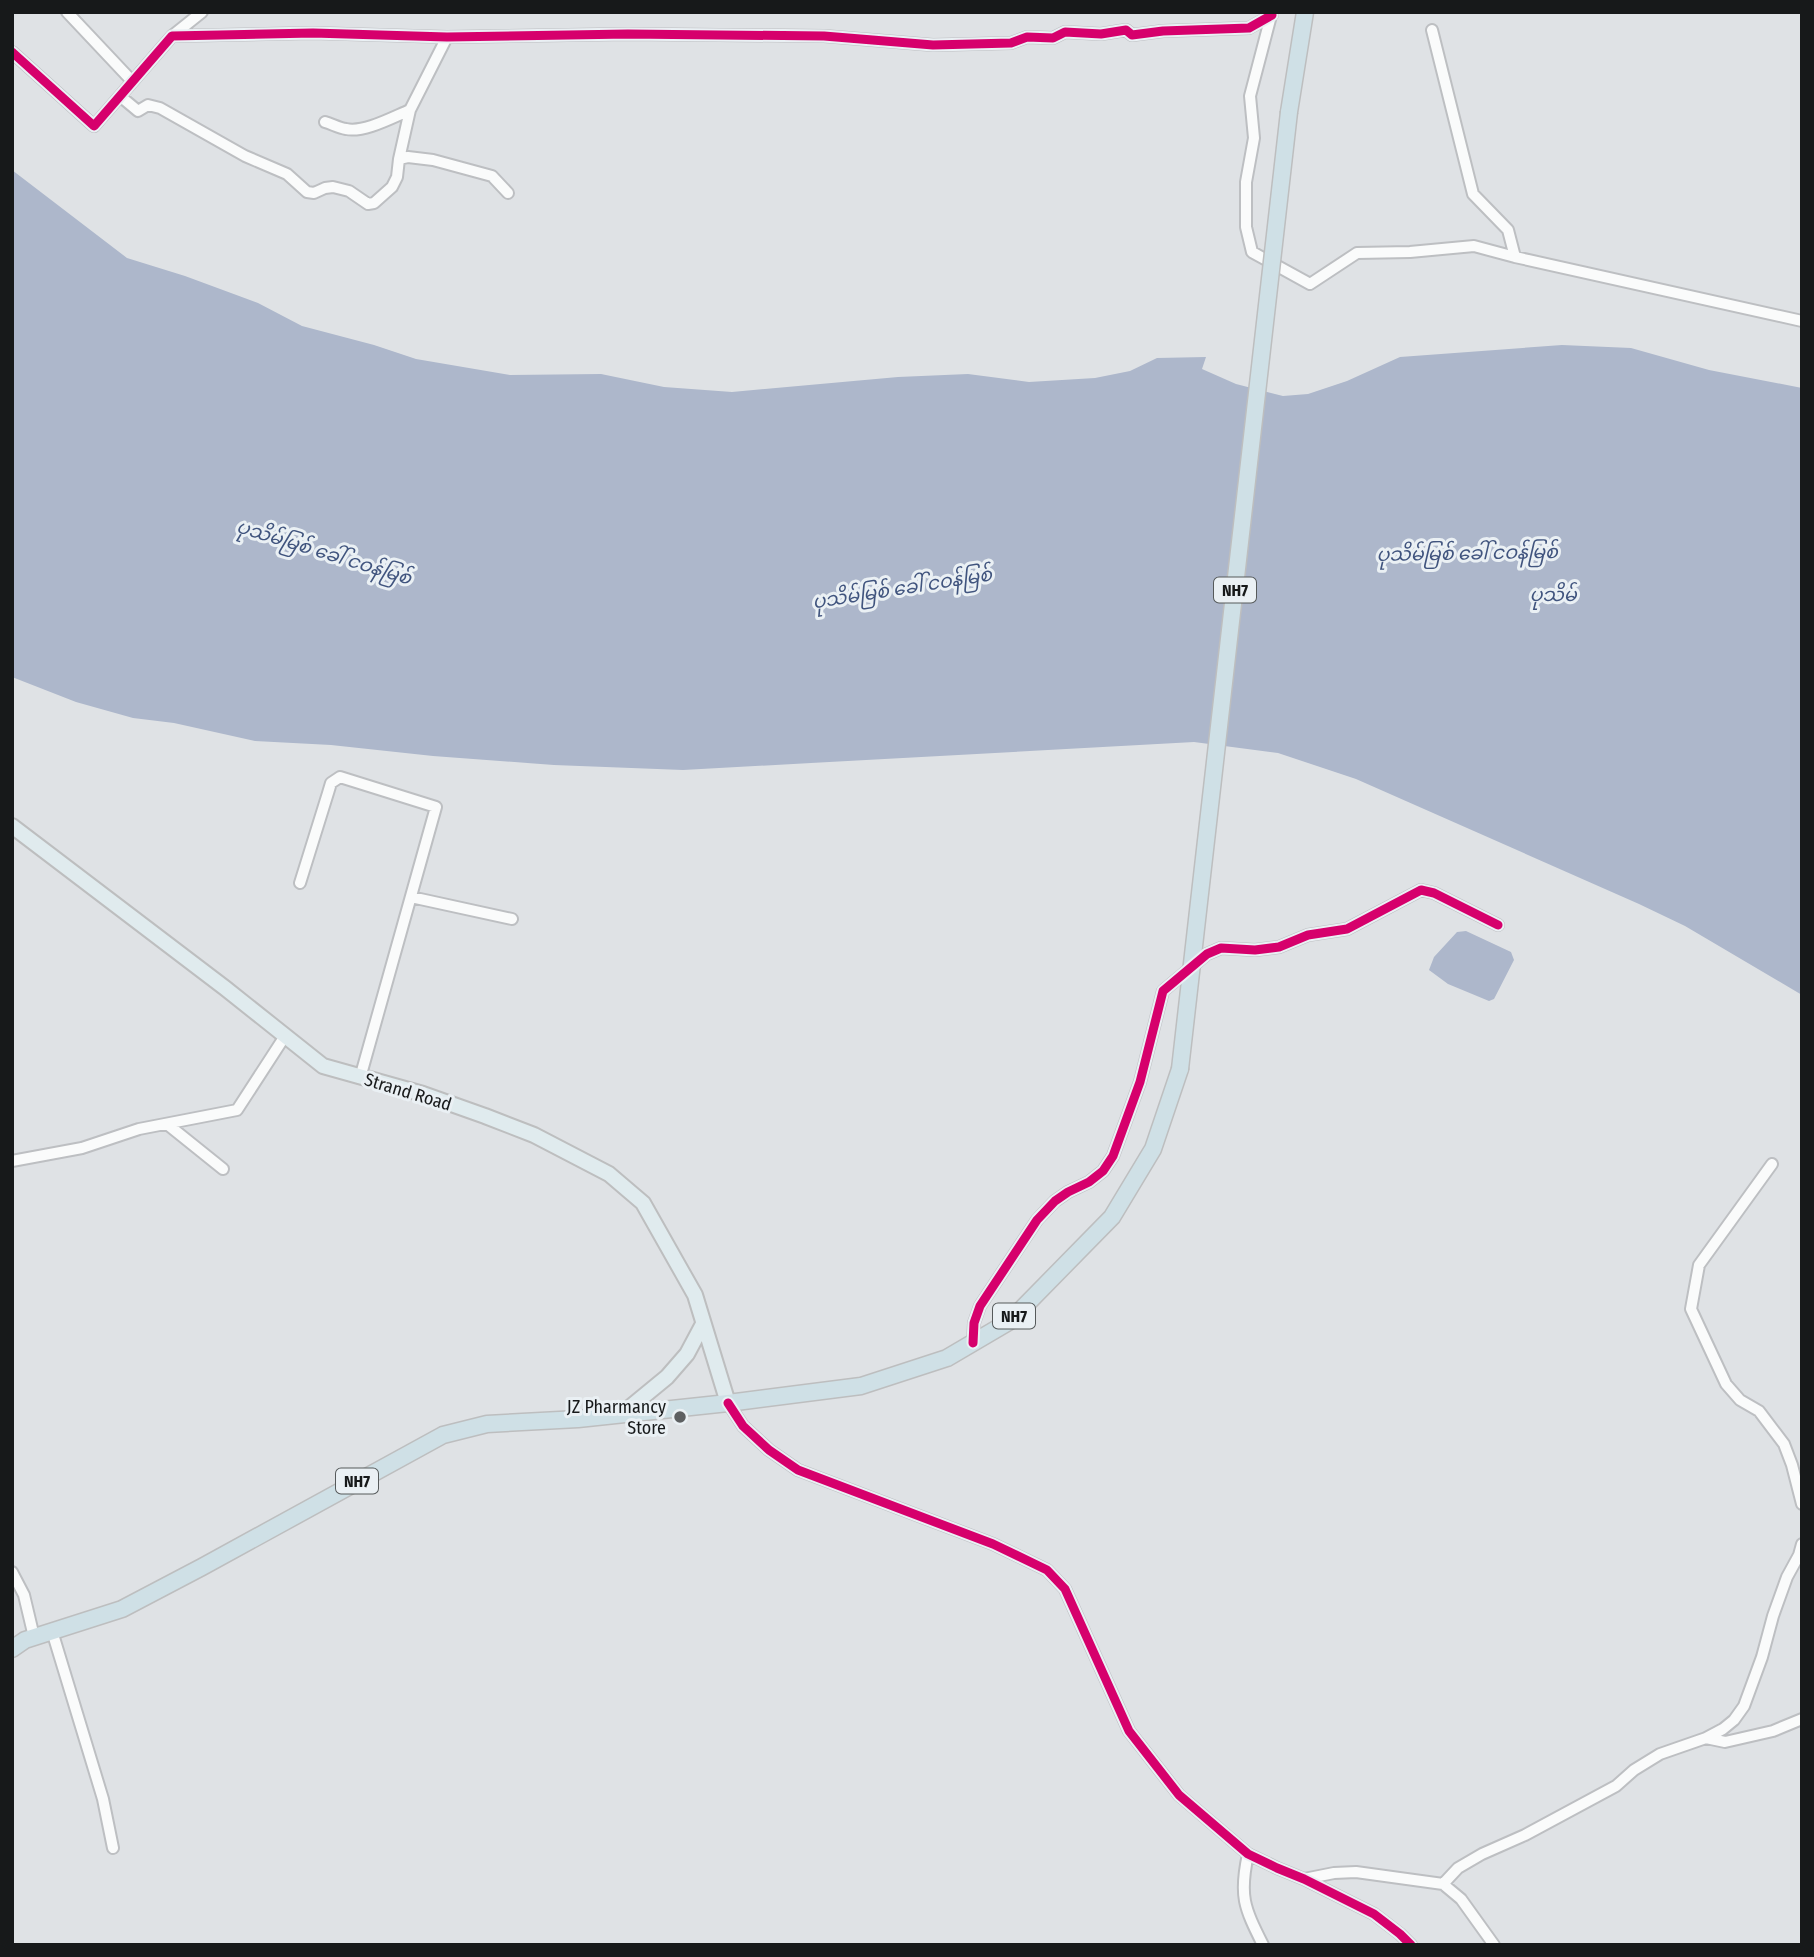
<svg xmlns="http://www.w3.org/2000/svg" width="1814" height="1957" font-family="'Fira Sans Condensed','Noto Sans Myanmar',sans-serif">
<rect width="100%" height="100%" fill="#dfe2e5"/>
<path fill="#adb7cb" d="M12 170 127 258 185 276 258 303 302 326 374 345 416 359 510 375 601 374 664 387 732 392 898 377 968 374 1029 382 1095 378 1130 371 1157 358 1206 357 1202 369 1236 384 1283 396 1308 394 1347 381 1400 357 1562 345 1631 348 1709 370 1802 388V995L1685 926 1639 904 1356 779 1278 753 1194 742 683 770 554 765 433 756 331 745 255 741 174 723 133 718 76 702 12 677Z
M1466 931 1511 952 1514 960 1494 999 1489 1001 1448 984 1429 970 1434 957 1457 932Z"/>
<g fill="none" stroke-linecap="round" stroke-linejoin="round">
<defs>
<path id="minor" d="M67 12 132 81
M1272 12 1250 96 1254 138 1246 182V227L1252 252 1310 284 1357 253 1410 252 1474 246 1515 257 1508 230 1473 194 1432 30
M172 36 202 12
M12 52 94 126 172 36 313 33 447 37 628 34 824 36 933 45 1011 43 1027 37 1053 38 1065 32 1101 34 1126 30 1132 35 1163 31 1249 28 1272 15
M120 96 138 111 148 105 160 108 245 156 287 174 307 192 314 193 325 188 333 187 349 191 368 204 374 203 392 187 397 177 399 159 410 110 447 37
M325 122C332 124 339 128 346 129 364 133 393 117 410 110
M399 159 408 157 433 160 492 176 508 193
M1515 257 1802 321
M300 883 328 793 331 783 340 777 436 807 360 1078
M411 897 512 919
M167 1124 223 1169
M12 1161 82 1148 139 1129 237 1110 285 1036
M1772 1164 1699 1265 1691 1309 1726 1384 1740 1400 1759 1411 1784 1444 1792 1465 1802 1504
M973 1343 974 1323 980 1306 1037 1220 1055 1201 1068 1192 1089 1182 1103 1171 1113 1156 1140 1082 1163 991 1207 954 1221 948 1255 950 1279 947 1308 935 1347 929 1421 890 1434 893 1498 925
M728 1403 743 1426 769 1450 798 1470 993 1544 1047 1570 1065 1589 1129 1731 1179 1795 1248 1854 1277 1868 1304 1879 1374 1914 1400 1934 1411 1945
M12 1572 24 1595 34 1637
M52 1631 103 1799 113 1848
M1706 1738 1723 1729 1734 1720 1744 1706 1762 1657 1773 1616 1787 1577 1799 1555 1802 1544
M1248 1854C1239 1896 1244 1907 1263 1945
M1304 1879 1334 1873 1356 1872 1443 1884 1458 1868 1482 1854 1525 1835 1616 1786 1634 1770 1660 1754 1706 1738 1725 1742 1773 1731 1802 1719
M1443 1884 1461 1899 1494 1945"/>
<path id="major" d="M12 826 225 988 323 1066 423 1094 485 1116 534 1135 609 1174 643 1203 695 1295 728 1403
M622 1414 667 1377 687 1354 703 1324"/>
<path id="highway" d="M1289 112 1305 12
M12 1649 25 1640 122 1609 202 1567 443 1435 487 1424 578 1419 728 1403 861 1386 947 1358 1010 1321 1112 1217 1153 1149 1180 1069"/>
</defs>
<use href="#minor" stroke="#bdbfc2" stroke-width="14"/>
<use href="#major" stroke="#bdbebf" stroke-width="18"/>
<use href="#highway" stroke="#bdbebf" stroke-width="19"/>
<use href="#minor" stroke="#fafbfb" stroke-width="10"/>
<use href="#major" stroke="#e0ebee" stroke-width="14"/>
<use href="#highway" stroke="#cfe0e6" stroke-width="16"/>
<defs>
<path id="highway-bridge" d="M1180 1069 1289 112"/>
</defs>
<use href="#highway-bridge" stroke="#bdbebf" stroke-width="19" stroke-linecap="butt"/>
<use href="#highway-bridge" stroke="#cfe0e6" stroke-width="16"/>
<defs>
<path id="cycleway" d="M12 52 94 126 172 36 313 33 447 37 628 34 824 36 933 45 1011 43 1027 37 1053 38 1065 32 1101 34 1126 30 1132 35 1163 31 1249 28 1272 15
M973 1343 974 1323 980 1306 1037 1220 1055 1201 1068 1192 1089 1182 1103 1171 1113 1156 1140 1082 1163 991 1207 954 1221 948 1255 950 1279 947 1308 935 1347 929 1421 890 1434 893 1498 925
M728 1403 743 1426 769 1450 798 1470 993 1544 1047 1570 1065 1589 1129 1731 1179 1795 1248 1854 1277 1868 1304 1879 1374 1914 1400 1934 1411 1945"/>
</defs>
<use href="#cycleway" stroke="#eaf0f4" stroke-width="13"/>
<use href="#cycleway" stroke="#d6006c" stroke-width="9"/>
</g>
<circle fill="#5d5f61" stroke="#eaf0f4" stroke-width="2.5" cx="680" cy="1417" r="7"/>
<g text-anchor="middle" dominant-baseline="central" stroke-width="6" stroke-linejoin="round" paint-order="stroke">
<g fill="#eaf0f4" stroke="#565a5b" stroke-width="2">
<rect x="1214" y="577.5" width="42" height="25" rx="5"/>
<rect x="993" y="1303.5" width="42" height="25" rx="5"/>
<rect x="336" y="1468.5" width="42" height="25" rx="5"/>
</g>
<g font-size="16" font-weight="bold" fill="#17191a">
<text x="1235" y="590">NH7</text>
<text x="1014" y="1316">NH7</text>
<text x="357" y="1481">NH7</text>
</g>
<g font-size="18" fill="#17191a" stroke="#eaf0f4">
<text transform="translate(408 1092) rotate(17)">Strand Road</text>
</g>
<g font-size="18" fill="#17191a" stroke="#eaf0f4" text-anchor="end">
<text x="666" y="1407">JZ Pharmancy<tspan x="666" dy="21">Store</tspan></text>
</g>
<g font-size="19" font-style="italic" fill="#40547e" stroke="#eaf0f4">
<text transform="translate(324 552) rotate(17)">ပုသိမ်မြစ် ခေါ် ငဝန်မြစ်</text>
<text transform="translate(1467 553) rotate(-1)">ပုသိမ်မြစ် ခေါ် ငဝန်မြစ်</text>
<text transform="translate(902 588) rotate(-9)">ပုသိမ်မြစ် ခေါ် ငဝန်မြစ်</text>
<text x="1553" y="594">ပုသိမ်</text>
</g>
</g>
<rect width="1814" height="1957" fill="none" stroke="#17191a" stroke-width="28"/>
</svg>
